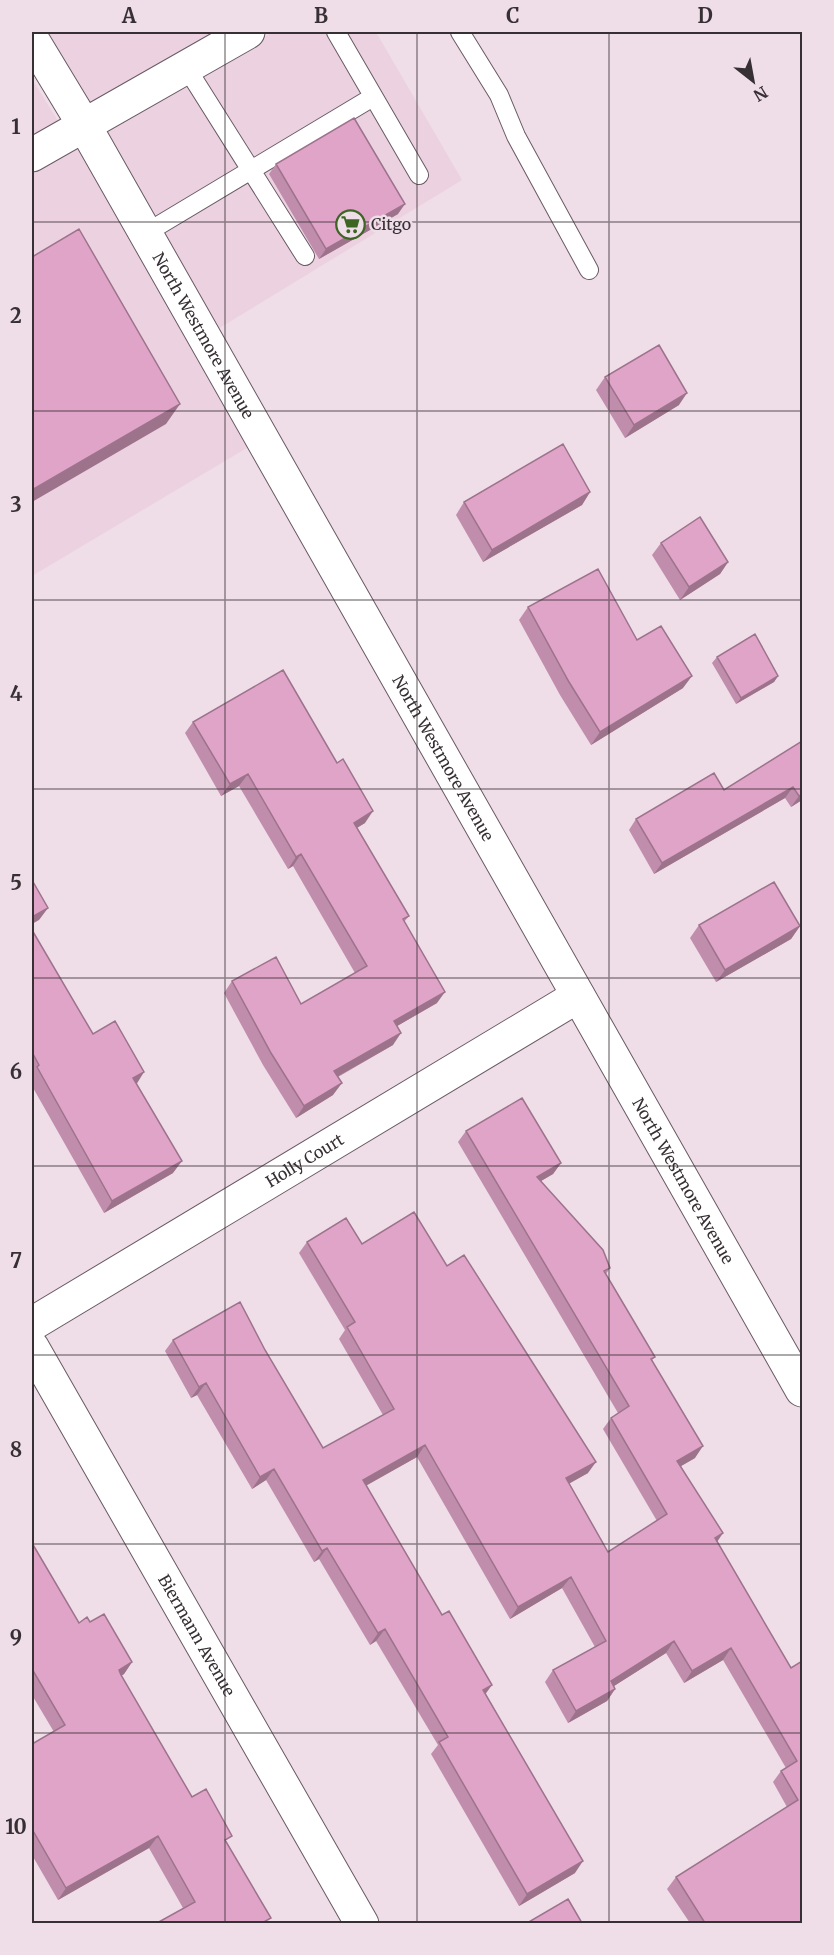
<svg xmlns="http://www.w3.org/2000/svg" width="834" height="1955" font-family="Merriweather,serif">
<rect width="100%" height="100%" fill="#efdde7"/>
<path fill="#ecd2e1" d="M47 32H225L92 108Z
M273 32H376L462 180 213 332 100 131Z
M32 79 58 121 32 136Z
M76 143 260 440 32 576V169Z"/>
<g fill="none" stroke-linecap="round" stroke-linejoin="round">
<defs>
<path id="lane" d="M336 32 419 175
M460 32 499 95 516 136 589 270
M186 67 305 256
M146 233 373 97"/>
<g id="street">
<path id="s1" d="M84 125 802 1390"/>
<path id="s2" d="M32 1324 578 996"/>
<path id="s3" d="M32 1347 362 1924"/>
</g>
<path id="secondary" d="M32 39 84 125
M32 155 248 32"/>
</defs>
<use href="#lane" stroke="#695a63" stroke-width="20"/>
<use href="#street" stroke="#695a63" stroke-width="35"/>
<use href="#secondary" stroke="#695a63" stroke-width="35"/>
<use href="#lane" stroke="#fff" stroke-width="18"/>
<use href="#street" stroke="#fff" stroke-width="33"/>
<use href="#secondary" stroke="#fff" stroke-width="33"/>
</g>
<path fill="#c18dac" d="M276 164 398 214 319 259 269 174Z
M605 377 679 405 625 438 596 390Z
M590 492 582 505 483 562 456 515 464 502Z
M661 543 728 562 720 574 680 600 652 555Z
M528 607 637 640 683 688 591 745 560 695 519 620Z
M717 657 778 676 774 682 736 704 712 663Z
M193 722 365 823 357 828 409 916 404 922 437 1003 397 1026 393 1045 338 1077 333 1095 296 1118 263 1065 224 993 232 981 301 1004 355 973 293 866 288 869 239 786 221 796 185 733Z
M802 741V800L791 807 785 798 654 874 629 830 636 819 724 790Z
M699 925 800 926 791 939 716 982 690 938Z
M32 930 93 1034 136 1084 173 1173 104 1213 32 1086Z
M466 1131 561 1163 553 1174 541 1181 610 1268 606 1274 655 1357 652 1360 695 1458 681 1466 717 1542 791 1668 802 1661V1923H690L667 1889 676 1877 787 1807 773 1782 781 1771 786 1768 723 1660 684 1683 666 1653 614 1686 615 1689 607 1701 568 1723 545 1682 553 1670 595 1647 562 1588 510 1619 417 1457 366 1485 486 1694 575 1873 519 1906 431 1754 438 1745 376 1641 370 1645 319 1559 314 1562 266 1480 252 1489 197 1395 191 1398 165 1351 173 1340 265 1350 323 1448 383 1415 339 1339 345 1330 299 1253 307 1242 362 1244 447 1266 588 1473 569 1483 608 1552 657 1521 603 1429 611 1418 618 1413 458 1142Z
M32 1543 79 1623 90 1622 132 1662 124 1674 121 1676 192 1797 227 1843 271 1918 183 1908 149 1848 58 1900 32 1855V1744L54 1732 32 1695Z"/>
<path fill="#9d738c" d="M405 204 398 214 319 259 326 249Z
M687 393 679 405 625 438 634 425Z
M180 404 166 424 32 502V490Z
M590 492 582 505 483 562 492 550Z
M728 562 720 574 680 600 689 587Z
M692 676 683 688 591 745 600 732Z
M778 676 774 682 736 704 741 698Z
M248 774 239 786 221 796 230 784Z
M793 787 785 798 654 874 662 863Z
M802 794V800L791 807 799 796Z
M373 811 365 823 346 834 354 823Z
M301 854 293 866 288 869 296 857Z
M48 908 39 920 32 924V917Z
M800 926 791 939 716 982 725 970Z
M445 992 437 1003 385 1033 394 1021Z
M401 1033 393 1045 326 1083 334 1071Z
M144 1072 136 1085 133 1078Z
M342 1083 333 1095 296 1118 304 1106Z
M182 1161 173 1173 104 1213 112 1201Z
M561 1163 553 1174 529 1188 537 1177Z
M206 1383 197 1395 191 1398 199 1387Z
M425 1445 417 1457 355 1492 363 1480Z
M703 1446 695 1458 669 1473 677 1461Z
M596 1462 588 1473 558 1490 566 1478Z
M274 1469 266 1480 252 1489 260 1477Z
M723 1533 715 1545V1538Z
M327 1548 319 1559 314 1562 322 1551Z
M571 1577 562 1588 510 1619 518 1607Z
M385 1629 376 1641 370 1645 378 1633Z
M674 1641 666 1653 603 1693 611 1681Z
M731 1648 723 1660 684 1683 692 1671Z
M132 1662 124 1674 111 1682 119 1670Z
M492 1685 484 1696 483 1690Z
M615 1689 607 1701 568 1723 576 1711Z
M158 1836 149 1848 58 1900 66 1888Z
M583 1861 575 1873 519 1906 527 1894Z"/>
<path fill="#e0a4c8" stroke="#9d738c" stroke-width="1.5" d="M354 118 405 204 326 249 276 164Z
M79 229 180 404 32 490V257Z
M659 345 687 393 634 425 605 377Z
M563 444 590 492 492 550 464 502Z
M700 517 728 562 689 587 661 543Z
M598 569 637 640 661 626 692 676 600 732 569 682 528 607Z
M755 634 778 676 741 698 717 657Z
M283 670 337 763 343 759 373 811 354 823 409 916 403 919 445 992 394 1021 401 1033 334 1071 342 1083 304 1106 271 1053 232 981 276 957 301 1004 367 966 301 854 296 857 248 774 230 784 193 722Z
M802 741V794L799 796 793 787 662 863 636 819 714 773 724 790Z
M32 880 48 908 32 917Z
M774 882 800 926 725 970 699 925Z
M32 930 93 1034 115 1021 144 1072 133 1078 182 1161 112 1201 37 1067 39 1065 32 1052Z
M522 1098 561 1163 537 1177 603 1250 610 1268 604 1271 655 1357 651 1359 703 1446 677 1461 723 1533 715 1538 791 1668 802 1661V1923H705L676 1877 798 1800 781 1771 797 1761 731 1648 692 1671 674 1641 611 1681 615 1689 576 1711 553 1670 606 1641 571 1577 518 1607 425 1445 363 1480 442 1615 449 1611 492 1685 483 1690 583 1861 527 1894 439 1742 448 1737 385 1629 378 1633 327 1548 322 1551 274 1469 260 1477 206 1383 199 1387 173 1340 240 1302 265 1350 323 1448 394 1409 347 1327 355 1322 307 1242 346 1218 362 1244 414 1212 447 1266 464 1255 596 1462 566 1478 608 1552 667 1514 611 1418 629 1406 466 1131Z
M32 1543 79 1623 87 1617 90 1622 104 1614 132 1662 119 1670 121 1675 192 1797 206 1789 232 1836 225 1840 271 1918 262 1923H157L195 1902 158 1836 66 1888 32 1829V1744L65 1725 32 1669Z
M568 1899 582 1923H527Z"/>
<path fill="none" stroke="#362f33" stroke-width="1.5" stroke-opacity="0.55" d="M225 32V1924M417 32V1924M609 32V1924M32 222H802M32 411H802M32 600H802M32 789H802M32 978H802M32 1166H802M32 1355H802M32 1544H802M32 1733H802"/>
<defs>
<symbol id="supermarket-ring" viewBox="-11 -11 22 22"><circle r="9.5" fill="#efdde7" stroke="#3c6622" stroke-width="1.5"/><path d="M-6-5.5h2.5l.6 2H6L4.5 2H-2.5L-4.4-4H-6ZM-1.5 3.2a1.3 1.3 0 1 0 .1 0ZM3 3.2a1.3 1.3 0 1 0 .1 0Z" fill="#3c6622"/></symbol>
</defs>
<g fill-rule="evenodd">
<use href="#supermarket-ring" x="334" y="208" width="33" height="33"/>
</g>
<g text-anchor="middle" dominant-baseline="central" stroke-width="5" stroke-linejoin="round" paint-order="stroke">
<g font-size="16" fill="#362f33" stroke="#efdde7" text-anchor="start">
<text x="371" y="224">Citgo</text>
</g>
<g font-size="16" fill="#362f33" stroke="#efdde7">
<text stroke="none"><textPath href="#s1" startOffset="242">North Westmore Avenue</textPath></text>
<text stroke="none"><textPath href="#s1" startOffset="728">North Westmore Avenue</textPath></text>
<text stroke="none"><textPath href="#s2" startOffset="318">Holly Court</textPath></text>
<text stroke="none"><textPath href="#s1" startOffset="1214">North Westmore Avenue</textPath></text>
<text stroke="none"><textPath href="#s3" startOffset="332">Biermann Avenue</textPath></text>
</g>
</g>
<rect width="834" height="1955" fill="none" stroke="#efdde7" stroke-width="66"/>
<g transform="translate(753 81) rotate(149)" stroke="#efdde7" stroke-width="4.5" paint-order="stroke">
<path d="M0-4.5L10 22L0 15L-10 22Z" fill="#362f33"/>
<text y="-9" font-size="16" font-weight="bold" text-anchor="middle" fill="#362f33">N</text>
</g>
<rect x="33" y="33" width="768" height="1889" fill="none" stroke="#362f33" stroke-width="2"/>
<g font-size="20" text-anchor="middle" font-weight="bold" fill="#362f33">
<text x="129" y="23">A</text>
<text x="321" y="23">B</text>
<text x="513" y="23">C</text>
<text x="705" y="23">D</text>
<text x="16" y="134">1</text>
<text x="16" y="323">2</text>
<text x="16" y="512">3</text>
<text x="16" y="701">4</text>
<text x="16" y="890">5</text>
<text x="16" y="1079">6</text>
<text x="16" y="1268">7</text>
<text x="16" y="1457">8</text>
<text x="16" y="1645">9</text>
<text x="16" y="1834">10</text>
</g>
</svg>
